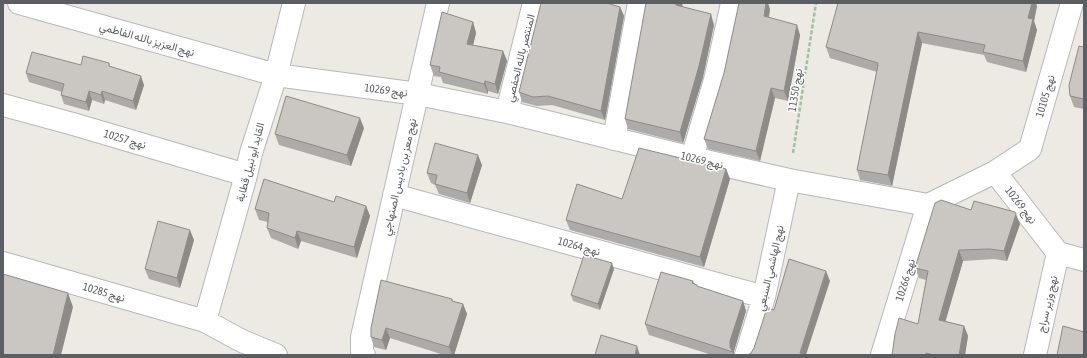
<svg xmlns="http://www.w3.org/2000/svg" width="1087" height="358" font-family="'Asap Condensed',Vazirmatn,sans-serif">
<rect width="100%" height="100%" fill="#eceae2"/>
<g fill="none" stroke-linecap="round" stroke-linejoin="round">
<defs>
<path id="minor" d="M19 3 276 75 418 94 507 112 692 158 789 180 928 205 995 172 1058 253 1084 260
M3 105 73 124 246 175
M507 112 534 3
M614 139 639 3
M692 158 715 80 732 3
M995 172 1030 149 1072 3
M394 195 764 297
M3 263 205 321 242 341 276 355
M205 321 246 175 251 153 276 75 294 3
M364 355 362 351V337L438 3
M746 355 764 297 789 180
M882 355 928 205
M1035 355 1058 253"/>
</defs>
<use href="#minor" stroke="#b5b8bc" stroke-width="24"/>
<path stroke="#9ac3a3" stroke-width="2.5" stroke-dasharray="4 2" stroke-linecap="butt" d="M793 153 816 3"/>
<use href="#minor" stroke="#fff" stroke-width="22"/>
</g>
<path fill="#aeaaa7" d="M1037 6 1034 21 1037 30 1026 72 987 62 984 55 922 43 892 186 860 180 857 170 877 72 830 58 826 47Z
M620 7 624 16 605 120 552 105 537 106 522 102 519 92Z
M682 7 714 25 703 77 683 143 628 129 625 119Z
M770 9 769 18 800 35 788 101 775 98 760 161 708 149 704 139Z
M473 22 476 33 473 45 503 51 507 61 498 94 488 91V94L443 83 441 77 434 76 430 65Z
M1084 47V109L1074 107 1070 96Z
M109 63 110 66 144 85 136 110 105 100 104 104 92 100 89 111 64 104 61 95 62 92 29 82 26 73 81 65Z
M364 128 351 166 279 145 275 134Z
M482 165 470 203 439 194 435 185 431 183 427 173Z
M726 169 730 179 704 267 570 230 566 220 622 199Z
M334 202 366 206 370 216 357 258 301 241 298 249 271 238 267 228 268 222 259 220 255 209Z
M1020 224 1007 261 994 259 963 261 945 321 964 326 968 336 965 355H892L918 324 926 280 919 278 915 268Z
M194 240 180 288 149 279 145 269Z
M614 269 600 310 573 301 571 295Z
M693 281 694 283 698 287 743 301 746 311 734 351V355H712L649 335 645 324Z
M452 299 453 301 463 304 467 314 454 355H444L390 338 386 350 374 347 371 337V328Z"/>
<path fill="#8d8b88" d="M676 3H683L680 16 676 5Z
M766 3H768L770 9 767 26 764 16Z
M1032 3H1036L1037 6 1034 21 1037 30 1026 72 1023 61 1028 18Z
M620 7 624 16 605 120 601 111Z
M711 14 714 25 703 77 683 143 680 132Z
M473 22 476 33 471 54 467 44Z
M797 25 800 35 788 101 784 91Z
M918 32 922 43 892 186 888 175Z
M503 51 507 61 498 94 495 84Z
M141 76 144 85 136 110 133 101Z
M485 81 488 91V94L484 84Z
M771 88 775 98 760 161 756 151Z
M89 91 92 100 89 111 86 102Z
M102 91 105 100 104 104 101 95Z
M360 118 364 128 351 166 347 155Z
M478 155 482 165 470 203 467 193Z
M726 169 730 179 704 267 700 257Z
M366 206 370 216 357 258 354 247Z
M1016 214 1020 224 1007 261 1004 251Z
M190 230 194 240 180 288 177 278Z
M297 231 301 241 298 249 295 238Z
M959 250 963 261 943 330 939 320Z
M612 263 614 269 600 310 598 304Z
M826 271 830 281 806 355 800 353Z
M68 293 73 307 61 355H53Z
M743 301 746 311 734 351V355L730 347V341Z
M463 304 467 314 454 355H452L449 347Z
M964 326 968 336 965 355H959Z
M386 328 390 338 386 350 382 340Z
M637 346 640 355H635Z"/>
<path fill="#cac6c2" stroke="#8d8b88" d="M541 3H607L620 7 601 111 548 96 533 97 519 92Z
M646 3H676V5L711 14 699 66 680 132 625 119Z
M739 3H766L764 16 797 25 784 91 771 88 756 151 704 139 724 73Z
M838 3H1032L1028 18 1033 19 1023 61 983 52 985 45 918 32 888 175 857 170 878 65H877L878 63 826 47Z
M442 12 473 22 467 44 503 51 495 84 485 81 484 84 439 72 440 67 430 65Z
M1079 46 1084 47V99L1070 96 1069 85Z
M32 52 81 65 83 56 109 63V66L141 76 133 101 102 91 101 95 89 91 86 102 61 95 64 84 26 73Z
M286 96 360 118 347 155 275 134Z
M435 143 478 155 467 193 435 184 437 175 427 173Z
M639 148 726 169 700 257 566 220 577 184 622 199Z
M264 179 334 202 336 196 366 206 354 247 297 231 295 238 267 228 269 213 255 209Z
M941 200 971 210 974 201 1015 212 1016 214 1004 251 990 249 959 250 939 320 964 326 959 355H934L926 353V355H892L895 334 899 318 918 324 928 271 915 268 935 203Z
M158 221 190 230 177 278 145 269Z
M584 255 612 263 598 304 571 295Z
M789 259 826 271 800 353 806 355H748L751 353 754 348 767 308 774 310Z
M661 272 693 281 692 283 697 285V286L743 301 730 341V347L733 352 645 324Z
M3 274 68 293 53 355H3Z
M381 280 452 299V301L463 304 449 347 386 328 382 340 371 337V328Z
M1063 326 1084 332V355H1057Z
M601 335 637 346 635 355H595Z"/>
<g text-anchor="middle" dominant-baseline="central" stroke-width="3" stroke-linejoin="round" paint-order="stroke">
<g font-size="11" fill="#5b5e62" stroke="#fff">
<text transform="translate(147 39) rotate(16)">نهج العزيز بالله الفاطمي</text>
<text transform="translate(520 58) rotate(-76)">المنتصر بالله الحفصي</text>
<text transform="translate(386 90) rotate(7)">نهج 10269</text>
<text transform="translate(795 90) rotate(-81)">نهج 11350</text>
<text transform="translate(1045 96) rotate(-74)">نهج 10105</text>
<text transform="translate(125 139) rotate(16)">نهج 10257</text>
<text transform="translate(702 160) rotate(13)">نهج 10269</text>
<text transform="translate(250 162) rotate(-75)">القايد أبو نبيل قطابة</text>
<text transform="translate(399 177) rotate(-77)">نهج معز بن باديس الصنهاجي</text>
<text transform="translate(1021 205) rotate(52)">نهج 10269</text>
<text transform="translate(579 246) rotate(15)">نهج 10264</text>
<text transform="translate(770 268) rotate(-77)">نهج الهاشمي السبعي</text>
<text transform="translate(905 280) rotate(-73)">نهج 10266</text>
<text transform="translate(104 292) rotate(16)">نهج 10285</text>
<text transform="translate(1047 304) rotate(-77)">نهج وزير سراج</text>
</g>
</g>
<rect width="1087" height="358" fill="none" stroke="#5b5e62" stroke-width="8"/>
</svg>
